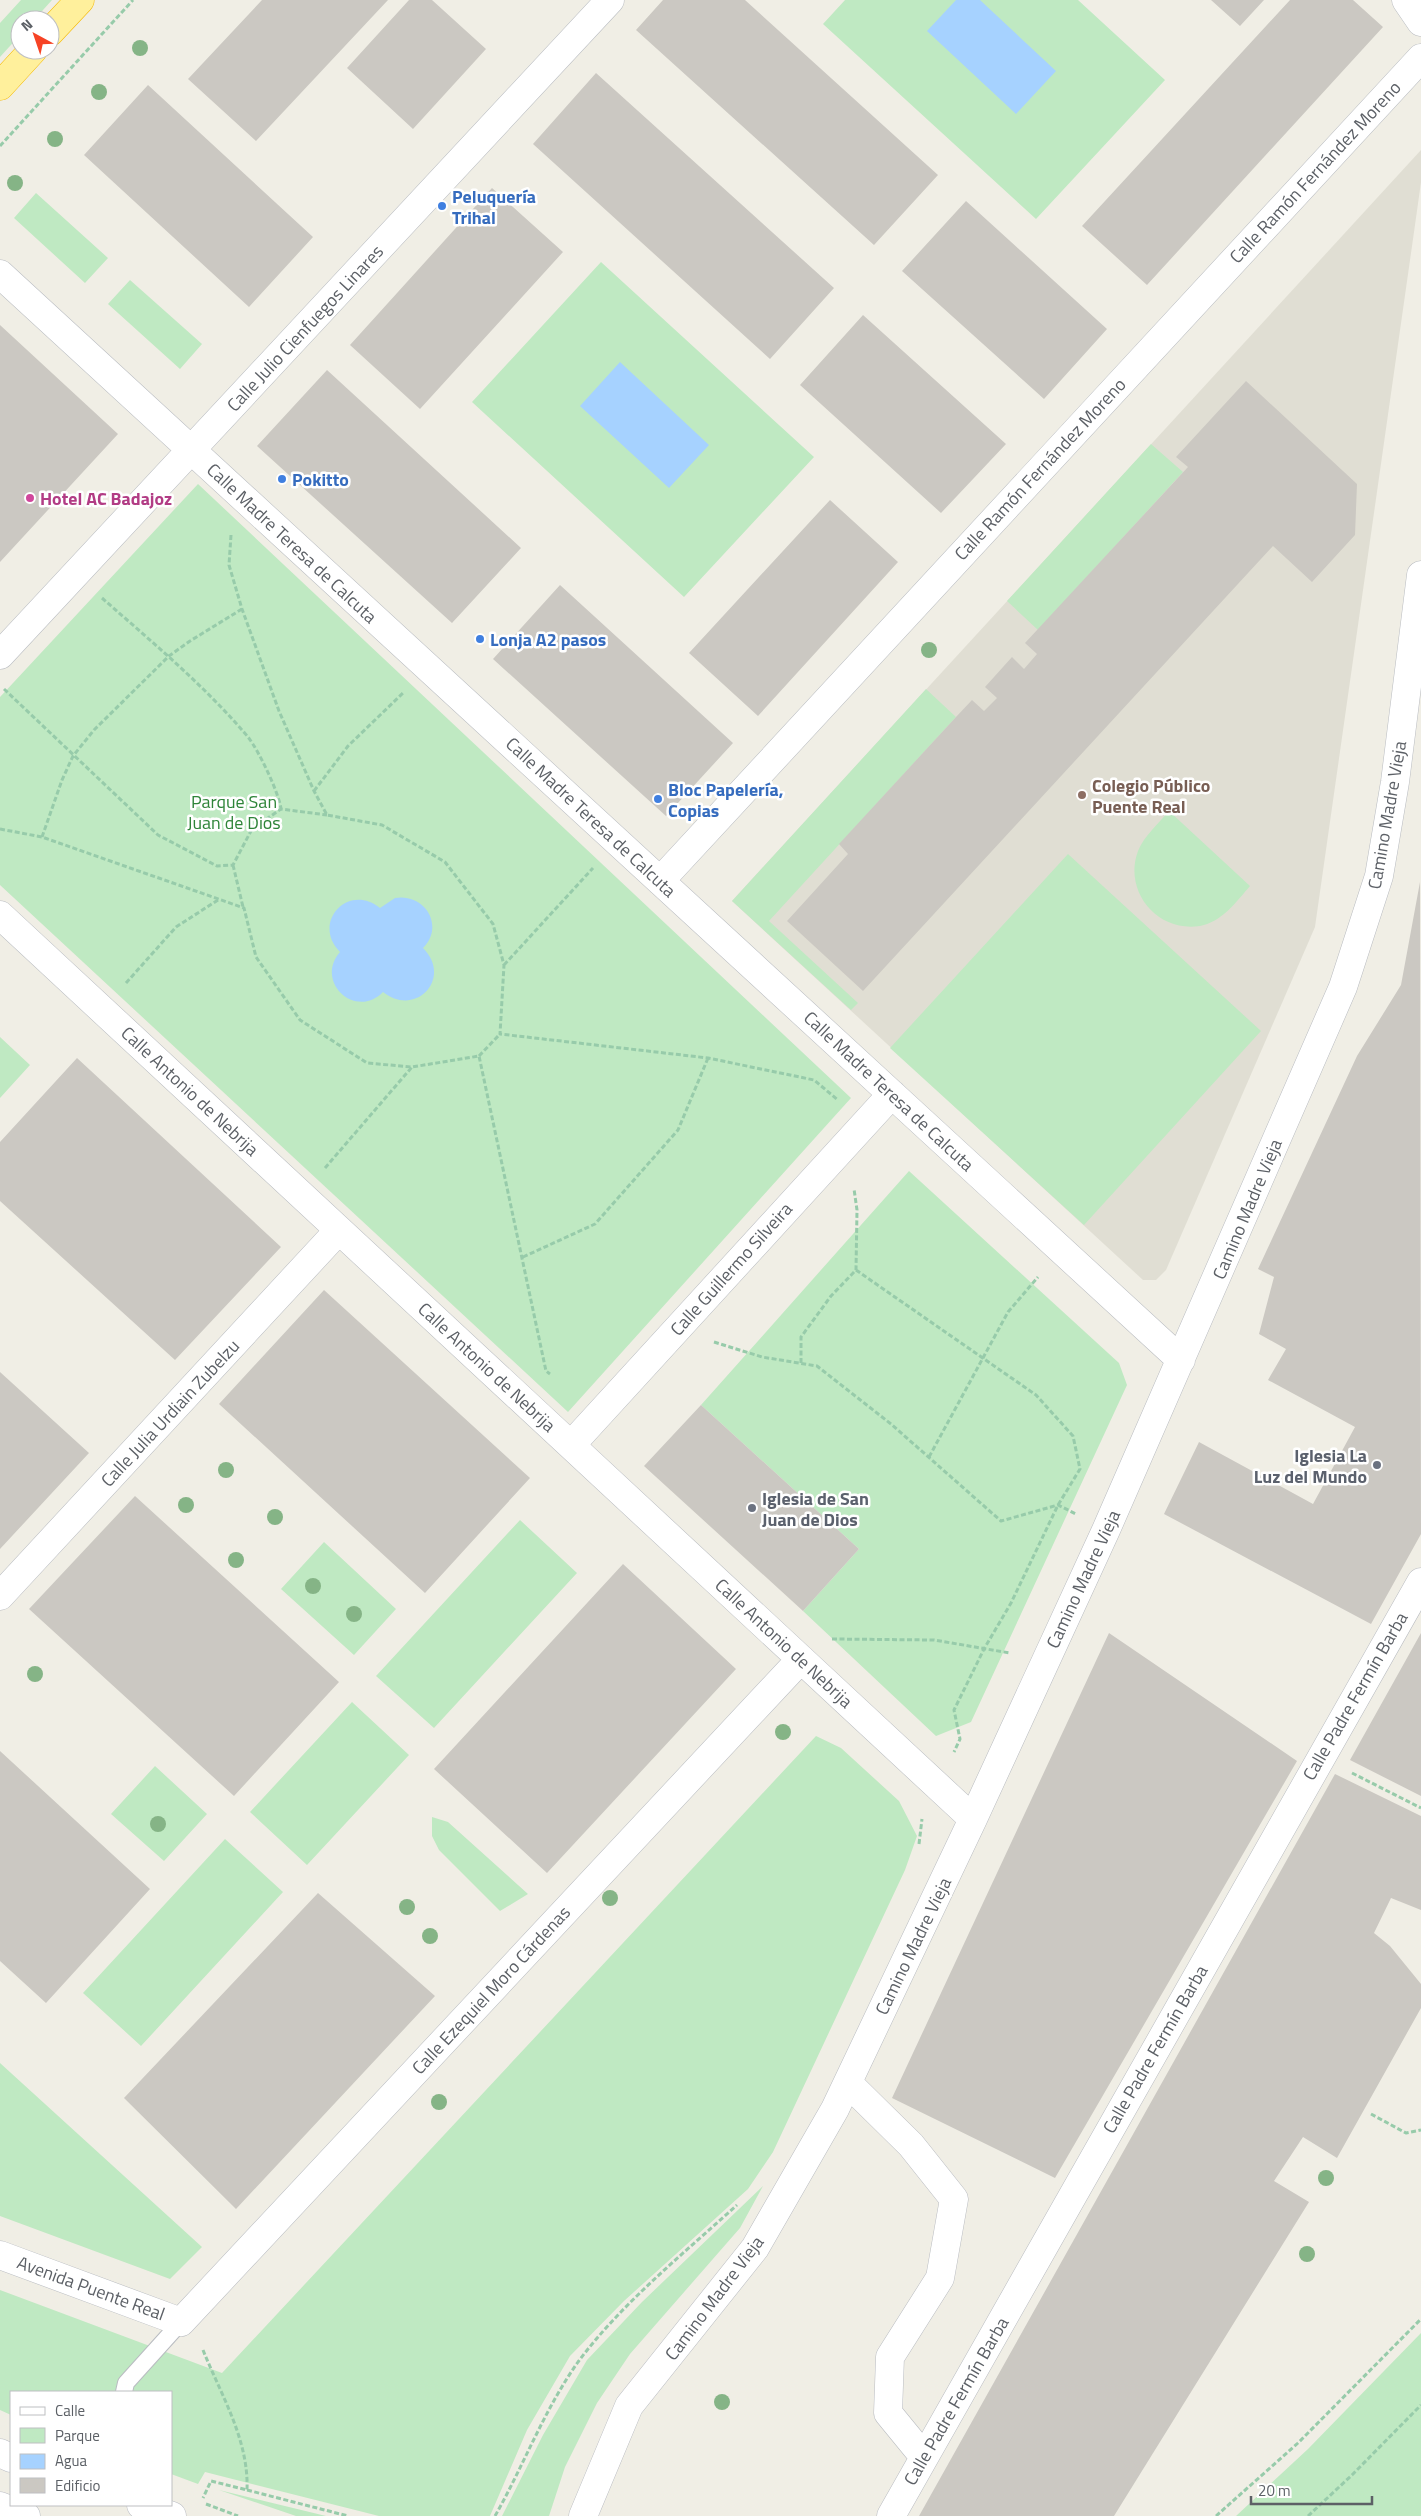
<svg xmlns="http://www.w3.org/2000/svg" width="1421" height="2516" font-family="'Titillium Web',sans-serif">
<rect width="100%" height="100%" fill="#f0eee5"/>
<path fill="#e0ded3" d="M1421 150V182L1415 225 1315 927 1166 1270 1156 1280H1143L732 901Z"/>
<path fill="#bfe9c2" d="M21 0H52L34 20H20V35L0 57V23Z
M845 0H1078L1165 80 1036 219 823 24Z
M36 193 108 258 85 283 14 218Z
M601 262 814 457 684 597 472 402Z
M130 280 202 344 180 369 108 304Z
M1151 444 1183 472 1038 630 1007 601Z
M198 484 851 1098 568 1412 0 885V697Z
M926 689 956 717 769 921 858 1003 851 1010 732 901Z
M1169 811 1250 886C1237 901 1222 922 1200 926 1157 933 1123 891 1138 851 1144 836 1159 823 1169 811Z
M1068 854 1261 1031 1084 1225 890 1048Z
M0 1037 30 1065 0 1098Z
M909 1171 1119 1363 1127 1385 971 1722 936 1736 803 1611 859 1549 701 1405Z
M520 1520 577 1573 434 1728 376 1676Z
M324 1542 396 1609 354 1655 281 1589Z
M352 1702 409 1755 307 1865 250 1812Z
M816 1736 841 1748 899 1801 917 1836 905 1870 773 2152 748 2189 624 2301 570 2356 527 2430 490 2516H379L205 2472 198 2484 171 2474V2392H11V2415L0 2410V2290L222 2373Z
M155 1766 207 1814 164 1861 111 1814Z
M432 1817 448 1822 528 1894 500 1911 439 1850 432 1836Z
M225 1839 283 1892 141 2046 83 1993Z
M0 2063 202 2247 170 2279 0 2216Z
M763 2186 740 2228 630 2354 597 2403 565 2467 549 2516H502L543 2435 587 2360 642 2302Z
M1421 2333V2516H1236L1308 2449Z
M219 2490 326 2516H296Z"/>
<path fill="#a6d2ff" d="M956 0H980L1056 71 1016 114 927 31Z
M620 362 709 445 669 488 580 406Z
M395 898C425 893 445 926 423 948 453 978 416 1018 383 992 356 1020 314 982 340 952 311 923 348 882 380 908Z"/>
<path fill="#cbc8c2" d="M262 0H388L256 141 188 79Z
M409 0H432L486 49 413 129 347 68Z
M663 0H745L938 175 874 245 636 30Z
M1211 0H1264L1240 26Z
M1290 0H1353L1383 27 1147 285 1082 226Z
M596 73 834 288 770 359 533 144Z
M148 85 313 237 249 307 84 155Z
M492 188 563 252 420 409 350 345Z
M966 201 1107 329 1044 399 902 271Z
M863 315 1006 444 941 513 800 385Z
M0 325 118 434 0 562Z
M327 370 521 548 452 623 257 446Z
M1246 381 1357 484 1355 535 1312 582 1273 546 863 991 787 921 848 854 839 844 956 717 972 700 984 711 997 698 985 687 1012 657 1024 669 1037 654 1025 643 1188 467 1176 457Z
M830 500 898 562 758 716 689 653Z
M560 585 733 743 666 816 493 659Z
M1420 882 1421 1534 1371 1624 1164 1514 1199 1442 1313 1504 1355 1427 1268 1380 1286 1349 1259 1334 1274 1277 1258 1269 1357 1056 1401 985Z
M77 1058 281 1247 175 1360 0 1201V1142Z
M324 1290 530 1478 425 1593 219 1404Z
M0 1372 89 1453 0 1549Z
M701 1405 859 1549 803 1611 644 1466Z
M135 1496 339 1682 234 1796 29 1609Z
M623 1564 736 1669 547 1873 434 1769Z
M1109 1633 1297 1761 1055 2178 892 2098Z
M1421 1633V1796L1350 1760Z
M0 1751 150 1889 46 2003 0 1961Z
M1335 1774 1421 1816V1910L1391 1898 1374 1933 1390 1946 1421 1984V2008L1337 2158 1303 2137 1274 2181 1309 2202 1114 2516H919Z
M318 1893 435 1996 236 2209 124 2098Z"/>
<g fill="none" stroke-linecap="round" stroke-linejoin="round">
<defs>
<path id="service" d="M124 2392 126 2383 181 2322"/>
<path id="minor" d="M1406 0 1421 22
M0 274 1181 1360
M0 655 610 0
M660 881 1421 58
M0 915 973 1819
M571 1445 892 1094
M0 1596 339 1230
M848 2083 911 2145 954 2199 940 2278 890 2357 888 2413 924 2457
M0 2255 181 2322 801 1659
M583 2516 629 2406 755 2248 835 2109 973 1819 1106 1530 1343 987 1379 876 1395 782 1421 575
M891 2516 1421 1582"/>
<path id="secondary" d="M0 2453 11 2458
M141 2505 172 2516
M0 2506 26 2516"/>
<path id="trunk" d="M50 32 80 0
M0 86 33 50"/>
</defs>
<use href="#service" stroke="#b9bcc1" stroke-width="18"/>
<use href="#minor" stroke="#b9bcc1" stroke-width="29"/>
<use href="#secondary" stroke="#babdc4" stroke-width="29"/>
<use href="#trunk" stroke="#f5b800" stroke-width="29"/>
<path stroke="#97cbaa" stroke-width="3" stroke-dasharray="5 2.5" stroke-linecap="butt" d="M0 146 133 0
M231 535 229 565 242 609 279 711 314 791 327 815 382 825 445 862 493 924 504 965 500 1034 708 1058 814 1080 838 1100
M102 598C152 642 205 686 248 737 259 751 279 793 281 809
M4 689 158 835 217 866 233 865 252 829 281 809 327 815
M314 791 348 746 403 693
M0 829 42 837 244 908 256 957 300 1020 367 1063 412 1067 479 1056 546 1371 550 1374
M42 837 62 780 73 756 94 730 169 656 190 641 242 609
M233 865 243 907
M504 965 593 868
M126 983 176 927 218 900
M479 1056 500 1034
M325 1168 412 1067
M523 1257 595 1224 678 1130 708 1058
M856 1270 1036 1395 1073 1436 1080 1469 1058 1505 1011 1603 984 1649 954 1710 960 1739 954 1752
M714 1342 762 1357 817 1366 891 1424 1001 1521 1058 1505 1076 1514
M801 1363V1337L831 1296 856 1270 857 1210 854 1189
M929 1457 1008 1312 1038 1277
M832 1639 934 1640 1010 1653
M1352 1773 1421 1808
M919 1844 922 1819
M1371 2114 1406 2133 1421 2130
M203 2350C221 2395 249 2440 247 2490L211 2481 203 2498
M247 2490 348 2516
M206 2504 238 2516
M495 2516C524 2465 544 2410 578 2362 620 2305 684 2253 737 2205
M1216 2516 1298 2443 1421 2319
M1308 2516 1352 2475 1421 2405"/>
<use href="#service" stroke="#fff" stroke-width="16"/>
<use href="#minor" stroke="#fff" stroke-width="28"/>
<use href="#secondary" stroke="#fff" stroke-width="28"/>
<use href="#trunk" stroke="#fff09c" stroke-width="28"/>
</g>
<g fill="#85b486">
<circle cx="140" cy="48" r="8"/>
<circle cx="99" cy="92" r="8"/>
<circle cx="55" cy="139" r="8"/>
<circle cx="15" cy="183" r="8"/>
<circle cx="929" cy="650" r="8"/>
<circle cx="226" cy="1470" r="8"/>
<circle cx="186" cy="1505" r="8"/>
<circle cx="275" cy="1517" r="8"/>
<circle cx="236" cy="1560" r="8"/>
<circle cx="313" cy="1586" r="8"/>
<circle cx="354" cy="1614" r="8"/>
<circle cx="35" cy="1674" r="8"/>
<circle cx="783" cy="1732" r="8"/>
<circle cx="158" cy="1824" r="8"/>
<circle cx="610" cy="1898" r="8"/>
<circle cx="407" cy="1907" r="8"/>
<circle cx="430" cy="1936" r="8"/>
<circle cx="439" cy="2102" r="8"/>
<circle cx="1326" cy="2178" r="8"/>
<circle cx="1307" cy="2254" r="8"/>
<circle cx="722" cy="2402" r="8"/>
</g>
<g fill="#3f7fe0" stroke="#fff" stroke-width="2">
<circle cx="442" cy="206" r="5"/>
<circle cx="282" cy="479" r="5"/>
<circle cx="480" cy="639" r="5"/>
<circle cx="658" cy="799" r="5"/>
</g>
<circle fill="#d1479c" stroke="#fff" stroke-width="2" cx="30" cy="498" r="5"/>
<circle fill="#8d6e63" stroke="#fff" stroke-width="2" cx="1082" cy="795" r="5"/>
<g fill="#6b7280" stroke="#fff" stroke-width="2">
<circle cx="1377" cy="1465" r="5"/>
<circle cx="752" cy="1508" r="5"/>
</g>
<g text-anchor="middle" dominant-baseline="central" stroke-width="5" stroke-linejoin="round" paint-order="stroke">
<g font-size="18" fill="#5c6066" stroke="#fff">
<text transform="translate(1315 172) rotate(-47)">Calle Ramón Fernández Moreno</text>
<text transform="translate(305 328) rotate(-47)">Calle Julio Cienfuegos Linares</text>
<text transform="translate(1040 469) rotate(-47)">Calle Ramón Fernández Moreno</text>
<text transform="translate(292 543) rotate(43)">Calle Madre Teresa de Calcuta</text>
<text transform="translate(1387 815) rotate(-80)">Camino Madre Vieja</text>
<text transform="translate(591 817) rotate(43)">Calle Madre Teresa de Calcuta</text>
<text transform="translate(190 1091) rotate(43)">Calle Antonio de Nebrija</text>
<text transform="translate(889 1091) rotate(43)">Calle Madre Teresa de Calcuta</text>
<text transform="translate(1247 1209) rotate(-67)">Camino Madre Vieja</text>
<text transform="translate(731 1269) rotate(-48)">Calle Guillermo Silveira</text>
<text transform="translate(487 1367) rotate(43)">Calle Antonio de Nebrija</text>
<text transform="translate(170 1413) rotate(-47)">Calle Julia Urdiain Zubelzu</text>
<text transform="translate(1083 1579) rotate(-65)">Camino Madre Vieja</text>
<text transform="translate(784 1643) rotate(43)">Calle Antonio de Nebrija</text>
<text transform="translate(1355 1696) rotate(-60)">Calle Padre Fermín Barba</text>
<text transform="translate(913 1946) rotate(-64)">Camino Madre Vieja</text>
<text transform="translate(491 1990) rotate(-47)">Calle Ezequiel Moro Cárdenas</text>
<text transform="translate(1155 2049) rotate(-60)">Calle Padre Fermín Barba</text>
<text transform="translate(91 2288) rotate(20)">Avenida Puente Real</text>
<text transform="translate(714 2298) rotate(-53)">Camino Madre Vieja</text>
<text transform="translate(956 2401) rotate(-60)">Calle Padre Fermín Barba</text>
</g>
<g font-size="18" font-weight="bold" fill="#366cbe" stroke="#fff" text-anchor="start">
<text x="452" y="196">Peluquería<tspan x="452" dy="21">Trihal</tspan></text>
<text x="292" y="479">Pokitto</text>
<text x="490" y="639">Lonja A2 pasos</text>
<text x="668" y="789">Bloc Papelería,<tspan x="668" dy="21">Copias</tspan></text>
</g>
<g font-size="18" font-weight="bold" fill="#b23c85" stroke="#fff" text-anchor="start">
<text x="40" y="498">Hotel AC Badajoz</text>
</g>
<g font-size="18" font-weight="bold" fill="#785e54" stroke="#fff" text-anchor="start">
<text x="1092" y="785">Colegio Público<tspan x="1092" dy="21">Puente Real</tspan></text>
</g>
<g font-size="18" fill="#2e8438" stroke="#fff">
<text x="234" y="801">Parque San<tspan x="234" dy="21">Juan de Dios</tspan></text>
</g>
<g font-size="18" font-weight="bold" fill="#5b616d" stroke="#fff" text-anchor="end">
<text x="1367" y="1455">Iglesia La<tspan x="1367" dy="21">Luz del Mundo</tspan></text>
<text x="762" y="1498" text-anchor="start">Iglesia de San<tspan x="762" dy="21">Juan de Dios</tspan></text>
</g>
</g>
<rect x="10" y="2391" width="162" height="115" fill="#ffffff" stroke="#bebfc2"/>
<rect x="20" y="2407" width="25" height="8" fill="#ffffff" stroke="#bebfc2"/>
<text x="55" y="2416" font-size="15" fill="#5c6066">Calle</text>
<rect x="20" y="2428" width="25" height="15" fill="#bfe9c2" stroke="#bebfc2"/>
<text x="55" y="2441" font-size="15" fill="#5c6066">Parque</text>
<rect x="20" y="2454" width="25" height="15" fill="#a6d2ff" stroke="#bebfc2"/>
<text x="55" y="2466" font-size="15" fill="#5c6066">Agua</text>
<rect x="20" y="2478" width="25" height="15" fill="#cbc8c2" stroke="#bebfc2"/>
<text x="55" y="2491" font-size="15" fill="#5c6066">Edificio</text>
<g transform="translate(35 35) rotate(320)"><circle r="24" fill="#ffffff" stroke="#bebfc2"/>
<path d="M0-4L9 19L0 12L-9 19Z" fill="#f64325"/>
<text y="-8" font-size="14" font-weight="bold" text-anchor="middle" fill="#5c6066">N</text>
</g>
<path d="M1251 2496v8h121v-8" fill="none" stroke="#5c6066" stroke-width="2.5"/>
<text x="1258" y="2496" font-size="15" fill="#5c6066" stroke="#ffffff" stroke-width="4" paint-order="stroke">20 m</text>
</svg>
